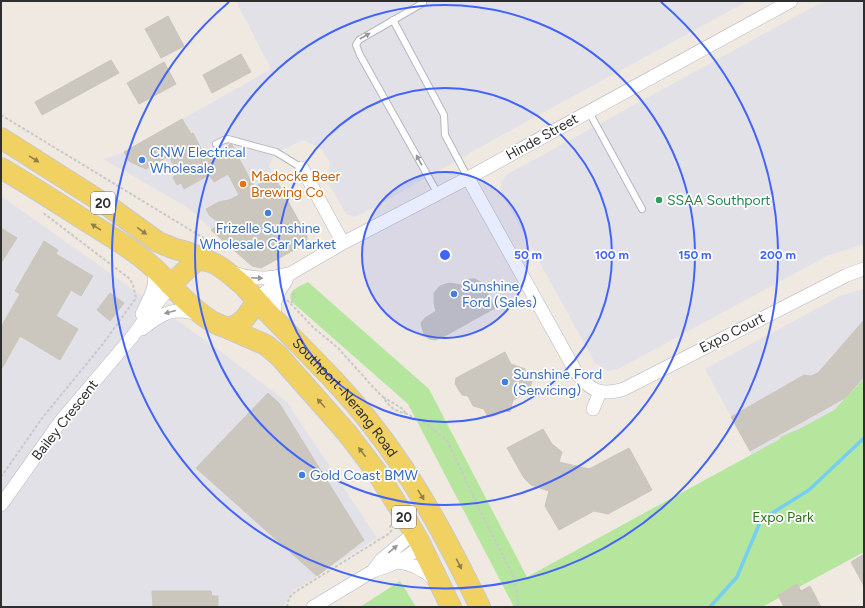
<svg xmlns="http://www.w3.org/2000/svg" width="865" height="608" font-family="Figtree,sans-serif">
<rect width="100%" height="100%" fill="#efe9e1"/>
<path fill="#e3e1e8" d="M236 1H748L502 135 366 212 355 217 346 214 328 182 330 162 321 149 304 140 284 149 273 157 269 167 307 236V243L261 268 252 266 187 207 103 159 124 152 271 69Z
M824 1H864V244L827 256 618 369 608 371 595 363 501 192V183L506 175Z
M1 196 216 348 287 402 377 538 293 591 283 607H1Z
M864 289V385L849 402 752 455 705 369 840 296Z"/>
<path fill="#b6e59e" d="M308 282 429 389 527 577 780 439V437L799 429 834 410 864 379V552L762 607H514L408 404 292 302C285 291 300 286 308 282Z
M400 581 416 607H360Z"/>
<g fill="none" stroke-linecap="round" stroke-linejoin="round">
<path stroke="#75cff0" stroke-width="3.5" d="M710 607 737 577 761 520 809 490 864 438"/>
</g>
<path fill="#cbc7bf" stroke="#cbc5ba" d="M168 16 184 46 161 58 145 29Z
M241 54 251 72 212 93 203 75Z
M111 60 119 73 42 115 35 102Z
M164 62 176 84 139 104 127 83Z
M182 119 191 134 193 133 206 158 231 144 232 145 254 187 274 176 307 236V243L261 268 252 266 211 230 221 224 210 216 206 209 219 202 229 200 239 195 228 174 214 182 209 175 184 189 181 183 177 185 173 177 178 174 169 156 146 169 129 161 124 152Z
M1 228 17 238 1 263Z
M44 241 58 250 56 254 93 276 81 296 71 290 56 316 78 329 60 360 20 336 1 370V327L20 294 15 291Z
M469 279H475L482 283 495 308 443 337 435 340 429 339 424 335 421 323 425 318 436 311 434 303V293L440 286 449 283 462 285Z
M110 293 124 303 110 321 97 310Z
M864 320V377L845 398 750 451 731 417 804 375 811 376 818 373Z
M505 352 511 364 525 369 532 381 529 392 513 400 510 412 505 410 492 416 487 415 484 409 473 406 468 396 462 395 455 384 456 378Z
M268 393 279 403 364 540 317 576 196 468Z
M543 429 552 444 562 452 559 462 589 469 629 448 652 490 608 514 594 511 559 530 545 506 549 491 531 485 524 478 507 448Z
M864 554V586L851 562Z
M797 584 801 591 810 586 821 607H784L778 595Z
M152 591H211L212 596H218V607H153Z"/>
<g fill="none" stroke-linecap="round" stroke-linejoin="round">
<defs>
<path id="lane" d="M423 3 359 40 356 45 360 55 438 194
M393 20 444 115 445 135 468 178
M589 112 642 209
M216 144 224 140 228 139 276 152 302 168"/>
<path id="street" d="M302 168 343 243
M468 178 576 372C590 391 601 396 624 389L847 275 864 269
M233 273C251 279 269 280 288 274
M256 299 293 272 343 243 468 178 791 1
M142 314C149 299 160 282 152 266
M275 320C273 303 275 296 286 281
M142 329C162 313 174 306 199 315
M593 409 600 392
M1 505 60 422 132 337 152 309 171 286
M397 562C412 563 424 570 435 580
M313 607 373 571 390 565 405 558 416 550 418 547 419 541 414 539 408 538 381 560 373 571"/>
<g id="primary">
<path d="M1 138 111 208 158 242 175 249 187 252 207 260"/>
<path d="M1 168C30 185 58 203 86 221 113 238 140 253 162 276 177 292 205 323 226 327 241 329 250 311 257 301"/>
<path id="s1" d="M170 285 196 261C213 256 231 276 243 285 254 297 264 309 276 321 309 355 343 387 372 425 416 481 449 543 480 607"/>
<path d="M220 325 266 345 279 356 347 433 376 471 405 517 419 541 451 607"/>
</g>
</defs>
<use href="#lane" stroke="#b4b7c1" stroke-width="8"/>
<use href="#street" stroke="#b4b7c1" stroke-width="14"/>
<use href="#primary" stroke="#c9c9c9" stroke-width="22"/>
<path stroke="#c9c9c9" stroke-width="2" stroke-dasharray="3 2" stroke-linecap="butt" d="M1 115 225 251
M287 300 314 328 339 349 373 387 383 397
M291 303 294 299 295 295 291 292
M383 397 403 409 405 413C394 411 389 406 383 397Z
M405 413 428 425 448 442 482 515 513 575 518 600 517 607
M1 477 43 417 102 345 136 298 133 285 130 279 42 212
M287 607 289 598 295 592 390 533 391 531 390 524"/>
<use href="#lane" stroke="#fff" stroke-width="6"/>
<use href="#street" stroke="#fff" stroke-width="13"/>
<use href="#primary" stroke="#f2d163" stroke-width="20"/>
</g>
<defs><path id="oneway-solid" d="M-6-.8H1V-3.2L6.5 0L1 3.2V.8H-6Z"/></defs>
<g fill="#969696">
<use href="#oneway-solid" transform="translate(365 36) rotate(-30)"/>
<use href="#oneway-solid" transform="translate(419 160) rotate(-119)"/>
<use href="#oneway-solid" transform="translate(257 278) rotate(2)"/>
<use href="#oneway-solid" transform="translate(170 312) rotate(165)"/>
<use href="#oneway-solid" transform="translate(393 549) rotate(-40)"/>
</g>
<g fill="#908048">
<use href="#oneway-solid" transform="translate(34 159) rotate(32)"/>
<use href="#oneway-solid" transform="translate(96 227) rotate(-148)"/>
<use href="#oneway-solid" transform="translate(142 231) rotate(36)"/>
<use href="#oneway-solid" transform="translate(321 403) rotate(-132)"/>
<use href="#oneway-solid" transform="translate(362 452) rotate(-127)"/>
<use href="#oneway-solid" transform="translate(421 495) rotate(58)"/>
<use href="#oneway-solid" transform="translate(459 564) rotate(63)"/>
</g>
<circle cx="445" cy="255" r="83" fill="#4264fb" fill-opacity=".12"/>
<g fill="none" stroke="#4264fb" stroke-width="2">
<circle cx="445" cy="255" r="83"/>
<circle cx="445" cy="255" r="167"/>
<circle cx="445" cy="255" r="250"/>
<path d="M661 2A333 333 0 1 1 229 2"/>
</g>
<g fill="#3f7fe0" stroke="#fff" stroke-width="1.5">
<circle cx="142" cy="160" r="4"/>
<circle cx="268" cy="213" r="4"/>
<circle cx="454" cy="294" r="4"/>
<circle cx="505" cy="382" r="4"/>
<circle cx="302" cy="475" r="4"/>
</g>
<circle fill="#e8710a" stroke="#fff" stroke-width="1.5" cx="243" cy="184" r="4"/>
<circle fill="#2e9e5b" stroke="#fff" stroke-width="1.5" cx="659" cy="200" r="4"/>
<g text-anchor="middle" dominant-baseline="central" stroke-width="3.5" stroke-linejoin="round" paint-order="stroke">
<g fill="#fff" stroke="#6d6d6d" stroke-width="1">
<rect x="91" y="192" width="24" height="22" rx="3"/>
<rect x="392" y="506" width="24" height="22" rx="3"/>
</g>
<g font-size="13" font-weight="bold" fill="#2e2e2e">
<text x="103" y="203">20</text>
<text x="404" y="517">20</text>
</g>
<g font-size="14" fill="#2e2e2e" stroke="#fff">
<text transform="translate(542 137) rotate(-29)">Hinde Street</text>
<text transform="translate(732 333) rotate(-27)">Expo Court</text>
<text stroke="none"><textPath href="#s1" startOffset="242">Southport-Nerang Road</textPath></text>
<text transform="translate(65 420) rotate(-52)">Bailey Crescent</text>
</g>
<g font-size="14" fill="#366cbe" stroke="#fff" text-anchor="start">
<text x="150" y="152">CNW Electrical<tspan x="150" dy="16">Wholesale</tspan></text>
<text x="268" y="228" text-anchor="middle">Frizelle Sunshine<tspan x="268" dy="16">Wholesale Car Market</tspan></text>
<text x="462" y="286">Sunshine<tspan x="462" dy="16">Ford (Sales)</tspan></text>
<text x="513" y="374">Sunshine Ford<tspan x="513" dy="16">(Servicing)</tspan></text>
<text x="310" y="475">Gold Coast BMW</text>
</g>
<g font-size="14" fill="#c56008" stroke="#fff" text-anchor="start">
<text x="251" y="176">Madocke Beer<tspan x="251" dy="16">Brewing Co</tspan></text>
</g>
<g font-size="14" fill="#27864d" stroke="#fff" text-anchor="start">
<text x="667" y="200">SSAA Southport</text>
</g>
<g font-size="14" fill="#2c6e1b" stroke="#fff">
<text x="783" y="517">Expo Park</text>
</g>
</g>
<circle cx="445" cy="255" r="6" fill="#4264fb" stroke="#fff" stroke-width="2"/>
<g font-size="12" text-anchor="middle" font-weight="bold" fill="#4264fb" stroke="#fff" stroke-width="3.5" stroke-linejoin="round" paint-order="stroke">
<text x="528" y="259">50 m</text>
<text x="612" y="259">100 m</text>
<text x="695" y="259">150 m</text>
<text x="778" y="259">200 m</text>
</g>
<rect width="865" height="608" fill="none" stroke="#2e2e2e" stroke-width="4"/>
</svg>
